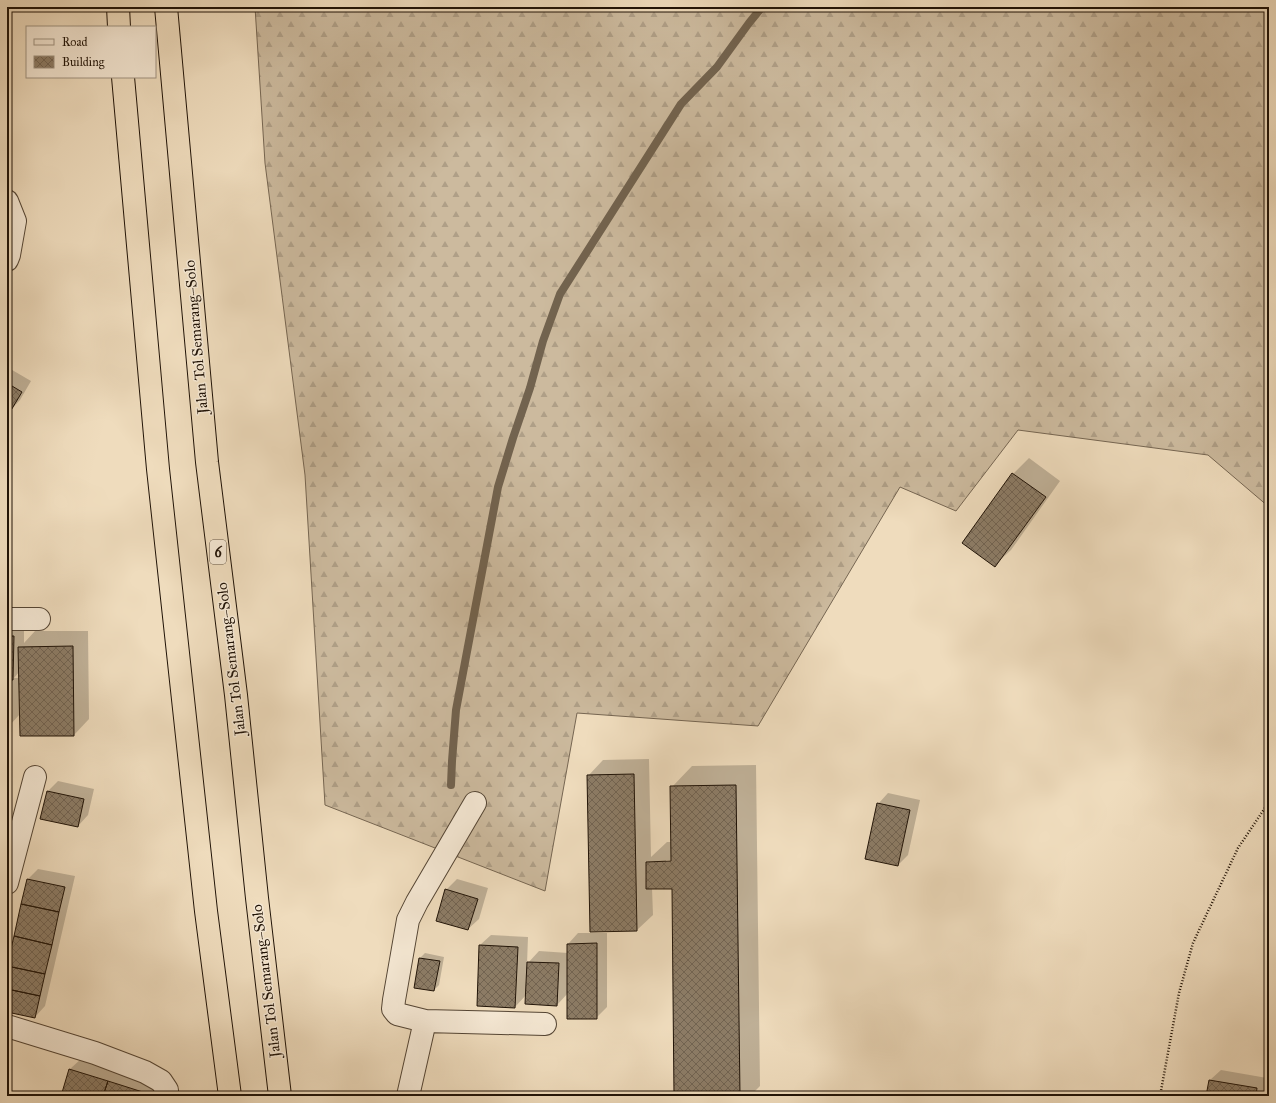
<svg xmlns="http://www.w3.org/2000/svg" width="1276" height="1103" font-family="'IM FELL Great Primer',serif">
<defs>
<pattern id="forest-firs" width="22" height="20" patternUnits="userSpaceOnUse"><rect width="22" height="20" fill="#ccba9e"/><path d="M5 1l3.5 6h-7zM16 11l3.5 6h-7z" fill="#af9f87"/></pattern>
<pattern id="building-cross-hatch" width="8" height="8" patternUnits="userSpaceOnUse"><rect width="8" height="8" fill="#8c7c66"/><path d="M0 0l8 8M0 8l8-8" fill="none" stroke="#726452"/></pattern>
</defs>
<rect width="100%" height="100%" fill="#efdcbd"/>
<filter id="stains"><feTurbulence type="fractalNoise" baseFrequency=".005" numOctaves="4"/><feColorMatrix values="0 0 0 0 .2 0 0 0 0 .09 0 0 0 0 .02 0 0 0 .5 -.17"/></filter>
<radialGradient id="worn" r=".72"><stop offset=".6" stop-color="#630" stop-opacity="0"/><stop offset="1" stop-color="#630" stop-opacity=".3"/></radialGradient>
<path fill="url(#forest-firs)" stroke="#766652" d="M255 7H1269V507L1208 455 1018 430 956 511 900 487 758 726 577 713 545 891 325 805 305 475 265 163Z"/>
<path fill="#0003" fill-rule="evenodd" d="M7 367 31 381 20 400 10 411 7 409Z
M1029 458 1060 481 1011 550 995 565 1013 474Z
M7 625 24 626V643L35 631H88L89 719 74 735 20 714 10 725H7ZM19 672 20 678H14Z
M7 731 10 732 7 761Z
M649 759 651 857 667 842H672V787L692 766 756 765 760 1086 750 1096H675L673 888H652L653 915 637 930 591 931V933H607V1007L596 1018 568 993 557 1005 526 995 515 1007 480 945 491 935 528 937 527 964 539 951 568 953V944L578 933H591L588 776 603 760ZM666 860H676L666 862Z
M58 781 94 789 88 815 78 826 48 791Z
M888 793 920 800 908 855 898 865 878 804Z
M7 826 9 827 7 837Z
M38 869 75 876 45 1006 35 1017 7 1011V972L28 879Z
M457 879 488 888 479 919 468 929 446 890Z
M425 953 444 957 439 985 434 990 420 958Z
M81 1059 159 1083 155 1096H62L70 1069Z
M1221 1070 1267 1078 1264 1096H1207L1210 1080Z"/>
<g fill="none" stroke-linecap="round" stroke-linejoin="round">
<path stroke="#72634f" stroke-width="8" d="M451 785 452 761 456 710 498 487 513 438 530 388 543 341 560 294 681 104 717 67 749 23 762 7"/>
</g>
<path fill="url(#building-cross-hatch)" stroke="#201307" d="M7 383 22 392 10 412 7 411Z
M1012 473 1046 497 995 567 962 543Z
M7 636H14L13 680H7Z
M73 646 74 736H20L18 647Z
M7 688H10V726H7Z
M634 774 637 931 590 932 587 775Z
M736 785 740 1096H674L672 889H646V862L671 861 670 786Z
M47 791 84 799 78 827 40 819Z
M877 803 910 810 898 866 865 859Z
M27 879 65 887 59 912 21 904Z
M445 889 478 899 468 930 436 921Z
M21 904 59 912 52 945 14 936Z
M14 936 52 945 45 974 7 966Z
M597 943V1019H567V944Z
M479 945 518 947 515 1008 477 1006Z
M419 958 440 961 434 991 414 988Z
M527 962 559 963 557 1006 525 1004Z
M7 966 45 974 40 996 7 989Z
M7 989 40 996 35 1018 7 1012Z
M69 1069 108 1081 103 1096H61Z
M1209 1080 1257 1088 1256 1096H1206Z
M108 1081 149 1094V1096H103Z"/>
<g fill="none" stroke-linecap="round" stroke-linejoin="round">
<defs>
<path id="minor" d="M7 201 15 221 9 255 7 260
M7 619H39
M7 883 35 777
M425 1021 397 1014 393 1009 394 1000 408 920 417 902 475 803
M7 1026 95 1053 145 1072 161 1081 167 1090V1096
M408 1096 425 1021 545 1024"/>
<path id="motorway" d="M118 7 119 27
M166 7 207 462 236 695 257 898 280 1096
M123 77 158 469 206 911 230 1096"/>
</defs>
<use href="#minor" stroke="#544534" stroke-width="24"/>
<use href="#motorway" stroke="#201307" stroke-width="24"/>
<path stroke="#201307" stroke-width="2.5" stroke-dasharray="1 2" stroke-linecap="butt" d="M1160 1096 1179 993 1193 943 1238 848 1269 802"/>
<use href="#minor" stroke="#f5e8d4" stroke-width="22"/>
<use href="#motorway" stroke="#efdcbd" stroke-width="22"/>
</g>
<g text-anchor="middle" dominant-baseline="central" stroke-width="3" stroke-linejoin="round" paint-order="stroke">
<rect fill="#f5e8d4" stroke="#605344" stroke-width="1" x="210" y="540" width="16" height="24" rx="3"/>
<g font-size="14" font-weight="bold" fill="#201307">
<text x="218" y="552">6</text>
</g>
<g font-size="15" fill="#201307" stroke="#f5e8d4">
<text transform="translate(196 337) rotate(-95)">Jalan Tol Semarang–Solo</text>
<text transform="translate(231 659) rotate(-97)">Jalan Tol Semarang–Solo</text>
<text transform="translate(266 981) rotate(-97)">Jalan Tol Semarang–Solo</text>
</g>
</g>
<rect width="1276" height="1103" fill="none" stroke="#efdcbd" stroke-width="24"/>
<rect x="8" y="8" width="1260" height="1087" fill="none" stroke="#201307" stroke-width="2"/>
<rect x="12" y="12" width="1252" height="1079" fill="none" stroke="#201307"/>
<rect x="26" y="26" width="130" height="52" fill="#f5e8d4" stroke="#a09382"/>
<rect x="34" y="39" width="20" height="6" fill="#f5e8d4" stroke="#a09382"/>
<text x="62" y="46" font-size="12" fill="#201307">Road</text>
<rect x="34" y="56" width="20" height="12" fill="url(#building-cross-hatch)" stroke="#a09382"/>
<text x="62" y="66" font-size="12" fill="#201307">Building</text>
<rect width="100%" height="100%" filter="url(#stains)"/>
<rect width="100%" height="100%" fill="url(#worn)"/>
</svg>
